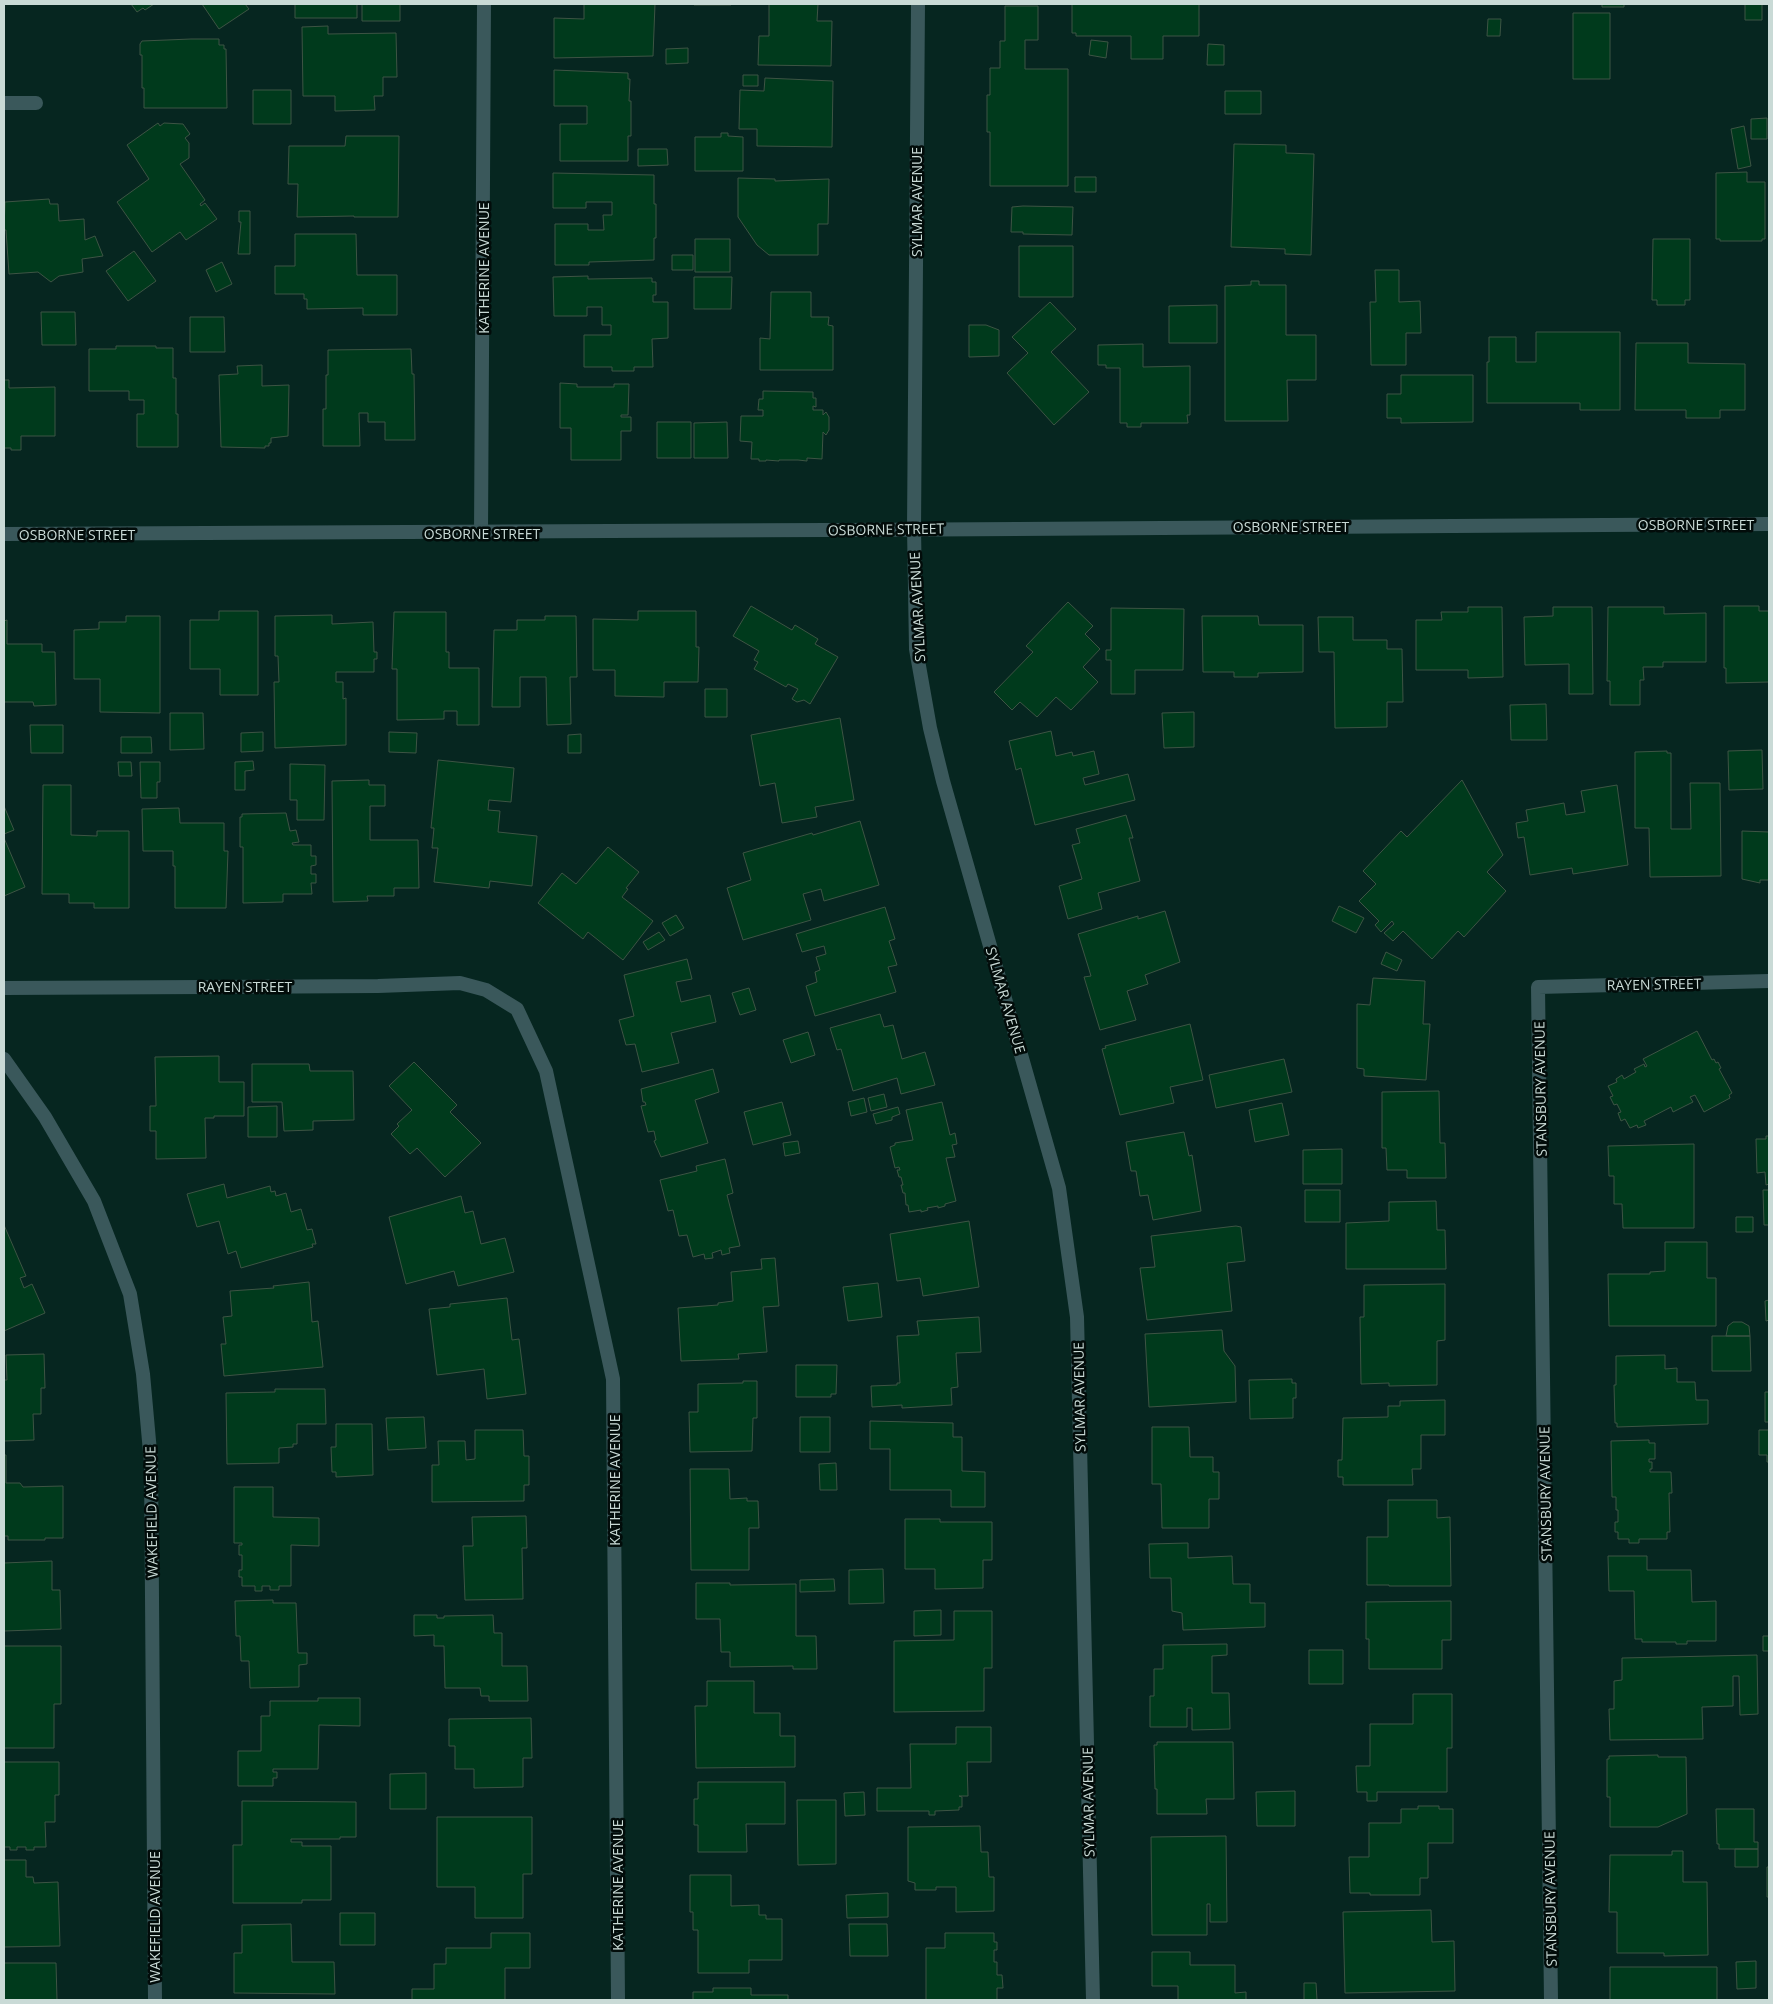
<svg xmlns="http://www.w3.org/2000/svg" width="1773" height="2004" font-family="'Open Sans',sans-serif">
<rect width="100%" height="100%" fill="#062620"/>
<path fill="#003a1c" stroke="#3d5444" d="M131 4H154L145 10 143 8 137 12Z
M202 4H245L249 9 219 29Z
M295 4H357V18H295Z
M362 4H400V21H362Z
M584 4H655L653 56 554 58V18L584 19Z
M694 4H731V5H694Z
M769 4H818L817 21H832L831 66 758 65 759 36H769Z
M1072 4H1199V36H1163V59H1131V36H1076V33H1072Z
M1602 4H1624V7H1602Z
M1745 4H1762V20H1745Z
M1005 6H1038V40H1025V69H1068V186H990V132H987V95H990V68H1000V41H1005Z
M1573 13H1610V79H1573Z
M1488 19H1501L1500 36H1487Z
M328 26V34L396 33 397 77H383V96H374L375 110 335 111V96H303L302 27Z
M191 39H219V45H224V49H226L227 108H144V88H142V55H140V44L142 41Z
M1091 40 1108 42 1106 58 1089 55Z
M1208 44 1224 45V65H1207Z
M688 48V63L666 64V49Z
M554 70 628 73V79H630L629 101H631V136H628V161H560V124H587V106H554Z
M743 75H758V86H743Z
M765 78 833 81 832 147 757 146V129H739L740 90 764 91Z
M253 90H291V124H253Z
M1225 91H1261V114H1225Z
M1767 118V139H1751V119Z
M158 123 160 126 164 123 183 124 190 134 185 138 189 143V158L180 164 205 200 200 204 201 206 205 203 217 219 186 240 180 232 152 252 117 202 149 179 127 145Z
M1744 126 1751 166 1738 169 1731 129Z
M721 133H728V136L743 137V171H695V137H721Z
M346 136H399L398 217H354V216L297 217 298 184H288L289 146H345Z
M1234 144 1286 145V153L1314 154 1311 255 1285 254V249L1231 247Z
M638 149H667L668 165 638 166Z
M1747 172V182H1765V239H1762V241H1720V239H1716V173Z
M553 173 654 175V204H656V238H654V260L589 262V265H555V224H588V230H604L603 215H612V202H586V208H553Z
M1075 177H1096V192H1075Z
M738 178 775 179V181L829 179 828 224H818V255H769L757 245 738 217Z
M49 199 50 204H58L59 221 84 219 85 240 95 236 103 256 82 259 83 272 59 276 51 282 38 272 9 274 6 230H4L5 202Z
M1023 206 1073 207 1072 235 1023 234V232H1011L1012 207Z
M239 211H250V254H238L241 222H239Z
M295 234H356L357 275H397V315H363V308L307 309V299H304V294H275V266H295Z
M695 239H730V272H695Z
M1653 239H1690V300H1685V305H1657V300H1652Z
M1019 246H1073V297H1019Z
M134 251 156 281 128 301 106 271Z
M672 255H693V270H672Z
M222 262 232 284 216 292 206 270Z
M1375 270H1399V302L1420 301 1421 333H1406V365H1371L1370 302H1376Z
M588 276V279L652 278V282H656V295H653V302H668V338L652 339 653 367H634V371H612V367H584V335H611V325H602V307H587V316H554L553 277Z
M694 277H732L731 309H694Z
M1251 281H1259V285H1286V335H1316V380H1287L1288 421H1225V286L1251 285Z
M771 292H811V317H829L828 325 833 326V370H760V338L770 339Z
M1050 302 1076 329 1051 352 1089 392 1054 425 1007 373 1028 353 1012 337Z
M1217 305V343H1169V306Z
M41 312H75L76 345H42Z
M190 317H224L225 352H190Z
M969 325H986L999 330V356L969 357Z
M1536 332H1620V410H1580V403H1487V362H1489V337H1516V362H1536Z
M1636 343H1688V363L1745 364V410H1720V418H1686V410H1635Z
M1143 344V367L1190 366V415H1187L1188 423H1141V427H1127V423H1120V368H1106V365H1098V345Z
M116 346H156V348H173V378H176V414H178V447H137V414H144V400H129V391H89V349H116Z
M411 349 412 374H414L415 440H385V422H368V413H359L360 446H323V409H326V375H328V350Z
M262 365V386L289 385 288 436 271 438V443H269V446H265V448L221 447 219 375 238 374 237 366Z
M1401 375H1473V422L1401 423V418H1387V394H1401Z
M4 380H9V388L55 387V436H21V450H11V448H4Z
M560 383 577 384V387H614V384H629L628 415H621V417H631V431H621V460H571V428H560Z
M763 391 813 392V398H816V407L813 406V410H823V415L826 412 829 417V430L826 435 823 432 822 459 807 458V461L798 460H779V461L766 460V461H759V459H751L752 442 740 441 741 416H763V410H758L759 399H763Z
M657 422H691V458H657Z
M727 422 728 458H694V423Z
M1068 602 1093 626 1085 634 1100 649 1083 667 1098 682 1071 710 1056 697 1037 717 1020 702 1012 710 994 692 1033 652 1026 646Z
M751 606 792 630 795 625 818 639 815 644 838 657 810 704 804 700 797 702 792 699 798 689 788 684 786 687 754 669 758 662 754 660 759 651 733 636Z
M1724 606H1759V611H1769V682L1726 683V668H1724Z
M1468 607H1502L1503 677 1468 678V670H1416V620H1442L1441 612H1468Z
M1553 607H1592L1593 694H1569V664L1525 665 1524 617 1553 616Z
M1608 607H1664V614L1706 613V662H1663V667H1643L1644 680H1640V705H1610V681H1607Z
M1111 608 1184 609 1183 670H1135V694H1111V660H1106V650H1111Z
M219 611H258V695H220V669H190V620H219Z
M638 611H696V647H699L698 682H664V697L615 696V670H593V619L638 620Z
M394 612H446V652H449V668H479V725H457V711H444V719L397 720V669H392Z
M332 615V624L373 622 374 652H377V659H374V672H336V682H343V699L346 698V745L275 748 274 682H279L278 656H275V616Z
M126 616H160V713L100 712V679H74V630L99 629V622H126Z
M545 616H576L577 677H570L571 724 547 725 546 677H520V707H492L494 630H517V620H545Z
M1202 616H1258L1259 625H1303V672L1258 673V677H1234V672H1203Z
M1318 617H1353V640H1387V649H1402L1403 702H1387V727L1335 728 1334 652H1319Z
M7 620V644H42V652H55L56 705 34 706 33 702H4V621Z
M705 689H727V717H705Z
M1546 704 1547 740H1511L1510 705Z
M1194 712V747L1164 748 1162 713Z
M170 713H203L204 749 170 750Z
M840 718 854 800 815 807 817 817 782 823 775 783 760 786 751 735Z
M30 725H63V753H31Z
M1051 731 1056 756 1072 752 1073 756 1094 751 1099 774 1083 778 1085 785 1128 774 1135 800 1035 825 1021 768 1016 770 1009 741Z
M263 732V751L241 752V733Z
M389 732 417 733 416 753 389 752Z
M581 734V753H568V735Z
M121 737H151L152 753H121Z
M1762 750 1763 789 1729 790 1728 751Z
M1667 751V753H1671V829H1691L1690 783H1720L1721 876 1650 877 1649 828H1635V752Z
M438 760 514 768 511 802 489 800 488 810 500 811 498 832 537 836 532 886 490 881 489 888 434 882 438 848H432L434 828H431Z
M253 761 254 770 245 771V790H235V762Z
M118 762H131L132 776H119Z
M140 762H160V782H157V798H141Z
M290 764 325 765 324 820H297V800H290Z
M369 780V785H385V806H370V840H418L419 888H394V896H367L368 901 333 902 332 781Z
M1462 780 1503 855 1487 872 1506 891 1464 937 1458 931 1432 959 1403 931 1393 941 1384 933 1394 924 1392 921 1381 932 1375 925 1379 921 1359 901 1376 884 1363 871 1401 831 1407 837Z
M43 785H71V835L97 836V831H129V908H94V903H69V894H42Z
M1617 785 1628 865 1573 874 1572 868 1530 875 1524 837 1518 838 1516 823 1528 821 1526 810 1564 803 1566 815 1585 812 1581 791Z
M4 806 14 830 4 834Z
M179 808 180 823H224V851H228L226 908H175V866H173V851H143L142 809Z
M286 813 290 831 296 830 299 842 292 843 293 845H311V856H316V865L311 866V874H316V883H311L312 894H283V902L243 903V847H240V817H242V814Z
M1126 815 1133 838H1129L1140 881 1098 893 1102 909 1068 919 1059 886 1082 879 1072 845 1080 843 1076 829Z
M860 821 879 885 824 901 821 889 803 894 811 920 743 940 727 888 751 880 743 853 812 833 813 835Z
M1742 831 1769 832V880H1760V883L1742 879Z
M4 838 25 887 4 896Z
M608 847 639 872 626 888 628 889 622 897 653 921 623 960 588 932 583 939 538 903 562 873 576 884Z
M1339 906 1364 918 1356 933 1332 921Z
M885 907 895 939 889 941 897 965 888 967 896 992 815 1016 806 986 817 982 815 972 820 970 816 957 826 954 824 946 802 952 796 934Z
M1165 911 1180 962 1145 975 1148 984 1127 991 1136 1020 1100 1030 1084 977 1091 976 1078 934 1138 916V919Z
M676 915 684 928 670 936 662 923Z
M659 932 665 940 648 950 643 942Z
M1386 952 1402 960 1397 971 1381 964Z
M687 959 692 979 676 982 681 1002 710 995 716 1022 671 1033 679 1063 642 1072 635 1044 626 1045 619 1020 634 1016 624 975Z
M1373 978 1425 981 1423 1024H1430L1426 1080 1364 1076V1069L1357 1068V1004L1370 1005Z
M749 988 756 1010 740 1015 732 993Z
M880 1014 884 1027 893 1025 902 1059 925 1052 935 1085 901 1094 897 1078 853 1091 841 1049 837 1050 830 1028Z
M1190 1024 1203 1080 1170 1087 1174 1103 1120 1115 1102 1049 1106 1048 1105 1046Z
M1697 1031 1712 1060 1714 1059 1716 1063 1718 1062 1721 1068 1719 1069 1732 1093 1729 1095 1730 1098 1704 1112 1695 1095 1690 1097 1693 1102 1673 1112 1671 1107 1644 1121 1646 1125 1638 1128 1637 1125 1630 1128 1625 1119 1621 1121 1618 1113 1621 1112 1617 1104 1614 1105 1610 1097 1613 1096 1608 1086 1617 1082 1616 1079 1622 1075 1624 1079 1636 1072 1634 1069 1644 1064 1645 1067 1647 1066 1643 1059Z
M808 1032 815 1055 791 1063 783 1040Z
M219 1056V1082H244V1116H214V1118H205L206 1158 156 1159V1131H150V1106H156L155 1057Z
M1284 1059 1292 1092 1216 1108 1209 1075Z
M414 1062 457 1105 450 1112 481 1143 445 1177 417 1148 410 1154 391 1134 399 1126 397 1124 412 1110 389 1086Z
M252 1064H309L310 1071H353L354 1120 313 1121V1130L284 1131 282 1102H252Z
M713 1069 719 1092 695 1100 708 1143 661 1157 654 1141 656 1140 654 1131 648 1132 641 1106 646 1105 645 1102H643L641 1089Z
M1439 1091 1440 1143H1445L1446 1178H1407V1170H1387L1386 1148H1382V1092Z
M884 1094 887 1107 871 1111 868 1098Z
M864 1098 867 1112 851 1116 848 1102Z
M782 1102 791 1135 753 1145 744 1112Z
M942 1102 950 1135 955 1133 957 1144 952 1145 955 1157 946 1158 956 1201 945 1204V1206L938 1208V1206L927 1208 928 1210 921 1212V1210L909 1212 908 1205H906L905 1193H903L901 1185H903L901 1177H899L897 1170H900L899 1167 895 1168 890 1147 895 1145V1143L913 1140 906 1110Z
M1282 1103 1289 1135 1255 1142 1249 1110Z
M277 1106V1137H248V1107Z
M898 1107 900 1114 892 1117V1120L876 1124 873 1114Z
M1184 1132 1189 1156 1192 1155 1201 1211 1153 1220 1148 1195 1140 1196 1136 1171H1131L1126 1142Z
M1766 1136H1769V1184L1766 1185 1765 1172 1757 1173 1756 1139H1766Z
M798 1141 800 1153 785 1156 783 1143Z
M1694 1144V1228H1623L1622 1204H1614V1176H1609L1608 1146Z
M1342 1149V1184H1303V1150Z
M725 1159 733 1193 727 1195 740 1246 729 1248 730 1253 722 1255 721 1250 712 1253 713 1258 705 1259 704 1254 693 1257 687 1235 679 1236 673 1210 668 1211 660 1180 697 1171 696 1166Z
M224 1184 227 1198 270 1186 271 1192 275 1191 276 1196 286 1193 291 1212 301 1209 307 1230 312 1229 316 1244H312L313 1247 241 1268 236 1251 228 1254 219 1221 197 1227 187 1194Z
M1305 1190H1340V1222H1305Z
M1763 1190H1769V1225H1764Z
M461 1196 465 1213 473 1211 481 1244 505 1238 514 1272 458 1286 454 1271 406 1284 389 1217Z
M1436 1201 1437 1230H1445L1446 1269H1346V1223L1389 1221V1202Z
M1736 1217H1753V1232H1736Z
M969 1221 979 1287 923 1296 920 1278 897 1281 890 1234Z
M4 1225 26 1276 20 1278 24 1288 32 1284 45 1313 4 1331Z
M1236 1226 1241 1227 1245 1261 1227 1263 1232 1311 1147 1320 1140 1268 1155 1267 1151 1236Z
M1665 1242H1707V1278H1716V1326H1609L1608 1274H1650V1272L1665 1271Z
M775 1258 779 1306 763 1307 767 1352 738 1354 739 1359 681 1361 678 1308 718 1305V1303L733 1301 731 1272 762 1269 761 1259Z
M309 1282 312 1322 318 1321 323 1367 224 1376 221 1344H226L223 1317 232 1316 230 1291 274 1288 273 1286Z
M878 1283 882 1317 848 1321 843 1287Z
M1445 1284V1340L1437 1341V1385L1389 1386V1383L1361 1384 1360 1317H1364V1285Z
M507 1298 512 1340 519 1339 526 1394 487 1399 484 1369 437 1375 429 1309 450 1307V1304Z
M1769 1300V1320L1766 1321 1765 1301Z
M979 1317 981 1352 956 1353 958 1387 951 1388 952 1405 902 1408V1405L872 1407 871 1386 897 1385V1383H900L897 1336 919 1335 917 1321Z
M1733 1322H1742L1749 1326 1750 1336H1726L1728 1326Z
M1222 1330 1224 1351 1235 1366 1236 1402 1149 1407 1145 1334Z
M1712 1336H1750L1751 1371H1712Z
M44 1354 45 1388H41V1414H33L34 1440 4 1441V1380H7L6 1355Z
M1665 1355V1369L1677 1368V1382H1695L1696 1400H1708V1424L1617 1427V1423H1615L1614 1385H1616V1356Z
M796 1365H837L836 1394H831V1397H796Z
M1292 1379V1383H1296V1398H1293V1418L1250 1419 1249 1380Z
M743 1381H757V1418H753L752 1451 690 1452 689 1412H698V1384L743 1383Z
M275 1389H325L326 1424H297V1444H293V1447L279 1448V1463L227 1464 226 1393 275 1392Z
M1765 1392H1769V1422H1765Z
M1445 1400V1435H1421V1469H1412L1413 1485H1343V1477H1338V1460H1342L1343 1418 1388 1417V1406H1400V1401Z
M424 1417 426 1448 388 1450 386 1418Z
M800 1417H830V1452H800Z
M870 1421 953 1423V1437H962V1471L985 1472V1507H951V1490H890V1449H870Z
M336 1424H372L373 1475 336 1477V1472H332L331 1447H336Z
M1152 1427H1189L1190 1457H1213V1472H1219V1499H1209V1528H1162L1161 1484H1152Z
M475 1430H523L524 1456H529V1485H524V1501L432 1502V1465H439L438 1441H465L466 1460 475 1459Z
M1759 1430H1769V1462H1767V1455H1759Z
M1649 1440V1443H1655V1459H1649V1462H1652V1469H1650V1472H1671L1672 1493H1669L1670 1532H1667V1539H1639V1543H1629V1539H1618V1532H1615V1522H1618V1510H1616V1497H1612L1611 1441Z
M4 1455H6V1483H20L23 1487 63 1486V1538H45V1540H8V1536H4Z
M836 1463 837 1490H820L819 1464Z
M690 1469H729L730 1499 747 1498V1501H758L759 1528H749V1570H691Z
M234 1487H273V1517L319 1518V1546L291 1545V1586H279V1590H270V1586H262V1591H255V1586H242V1577H239V1570H242V1555H239V1545H242V1543H234Z
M1388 1500H1437V1518L1450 1517 1451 1586H1389V1585H1367V1537H1388Z
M526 1516 527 1548H522L523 1599 465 1600 463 1546H473L472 1517Z
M905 1519H940V1522H992V1560H983V1588L935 1589V1569H905Z
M1188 1543V1558L1232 1556 1233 1584H1250V1603H1265V1627L1183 1630 1182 1613 1172 1611 1171 1578H1150L1149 1544Z
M1608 1556H1647V1570H1691L1692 1602 1716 1601V1641H1687V1644H1676V1642H1642V1639H1635L1634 1591H1609Z
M52 1561V1590H60L61 1629 4 1631V1563Z
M883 1569 884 1603 849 1604V1570Z
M834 1579 835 1591 800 1592V1580Z
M696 1583H730V1585L796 1584V1636H816L817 1669H793V1666L730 1667V1652H721L720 1619H696Z
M273 1600V1603H296L298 1653H307V1664L299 1665V1687L250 1688 249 1661H241L240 1636H236L235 1601Z
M1451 1601V1640H1442V1669H1369V1639H1366V1602Z
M941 1610V1635L914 1636V1611Z
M954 1611H992V1668H984V1711L894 1712V1641L954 1640Z
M414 1615H437V1618H444V1616L493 1615 494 1633H502V1666H527L528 1701H489V1696H481L480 1688H445L444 1646H434V1635L414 1636Z
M1763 1636H1769V1651H1763Z
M1227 1644V1655L1212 1656V1693H1229L1230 1729 1192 1730V1708H1187V1727H1150V1696H1154V1669H1163V1645Z
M4 1646H61V1704H54V1748H4Z
M1309 1650H1343V1684H1309Z
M1757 1655 1758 1714 1740 1715 1739 1676H1733V1706L1702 1707 1703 1739 1610 1740 1609 1709H1614V1681L1622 1680V1658Z
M707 1681H754V1713H780V1736H795V1767L696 1768 695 1706H707Z
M1413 1694H1452V1748H1447V1792H1377V1801H1367V1792H1357L1356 1766H1370V1724H1413Z
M318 1698H360V1726L319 1725 318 1769H273V1772H277V1778H273V1786H238V1751H261V1716H270V1701H318Z
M531 1718 532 1758H523V1787L474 1788V1769H455V1746H449V1719Z
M956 1727H991V1762H967L968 1796H959L962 1797V1807H959V1810L935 1811V1815H929V1811H877V1788H911L910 1744H956Z
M1157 1742H1233L1234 1799H1206L1207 1814H1157V1789H1155L1154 1745H1157Z
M1658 1755V1757H1686L1687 1814 1658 1827H1610V1797H1607V1759H1609V1756Z
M4 1762H59V1795H55V1822H45L46 1847H34V1850H26V1847H17V1850H10V1847H4Z
M426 1773V1809H390V1774Z
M698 1782H785V1824H746L747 1852H698V1825H694V1799H698Z
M1295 1791V1826H1257L1256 1792Z
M864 1792 865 1815 845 1816 844 1793Z
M797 1800H836V1864L798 1865Z
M242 1801 356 1802V1837H340V1839H291V1842H302V1846H331V1900H302V1903H233V1845H242Z
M1418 1806H1439V1809H1453V1843H1428V1878H1420V1895H1370V1893H1350L1349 1857H1369V1823H1401V1809H1418Z
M1716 1809H1754V1842H1758V1849H1719V1844H1717Z
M437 1817H532V1874H523V1918H475V1887H437Z
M980 1826 981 1852H988L989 1877H994V1911L956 1912V1887H936V1890H915V1883L908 1881V1827Z
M1226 1836 1227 1922H1210V1904H1207V1935H1152L1151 1837Z
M1735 1849H1758V1867H1735Z
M1672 1851H1683V1882H1707L1708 1955 1664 1956V1953H1617V1912H1609L1610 1855H1672Z
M4 1860H26V1877H33L34 1883 58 1882 60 1946 4 1947Z
M1767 1867H1769V1897H1767Z
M690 1875H731V1906L759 1905V1915H766V1919H782V1960H749V1973H698V1930H693V1912H690Z
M888 1893V1917L847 1918 846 1895Z
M1431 1910 1432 1942 1454 1941 1455 1991 1345 1993 1343 1912Z
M340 1913H375V1945H340Z
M291 1924 292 1962H334L335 1994 234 1993V1953H242V1925Z
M849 1924H887L888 1956H850Z
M491 1933H530V1968H505V2000H412V1989H434V1964H446V1948H491Z
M945 1933H994V1942H997V1950H994V1962H997V1975H1002L1003 1988H997V2000H926V1948H945Z
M1152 1952H1190V1965H1235V1993L1246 1992V2000H1178V1986H1152Z
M1756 1961V1988L1737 1989 1736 1962Z
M4 1963H56L57 2000H4Z
M1610 1967H1717V2000H1610Z
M1304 1983H1316L1317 2000H1304Z
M713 1988H751V1995H788V2000H693V1992H713Z"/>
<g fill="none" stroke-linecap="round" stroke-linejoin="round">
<path stroke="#3a585b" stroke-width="14" d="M4 103H36
M481 533 484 4
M4 988 378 986 460 983 486 990 517 1009 546 1071 613 1379 618 2000
M4 1059 45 1117 94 1201 130 1294 143 1374 151 1463 155 2000
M1551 2000 1538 987 1769 981"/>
<path stroke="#3a585b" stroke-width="14" d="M918 4 914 528 916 649 930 728 943 781 1059 1188 1077 1317 1093 2000
M4 534C592 533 1181 527 1769 524"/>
</g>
<g text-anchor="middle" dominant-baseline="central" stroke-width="5" stroke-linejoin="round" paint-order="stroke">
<g font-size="14" fill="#c9dad6" stroke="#020c0a">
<text transform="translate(916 202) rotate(-90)">SYLMAR AVENUE</text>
<text transform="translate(483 268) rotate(-90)">KATHERINE AVENUE</text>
<text x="1696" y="524">OSBORNE STREET</text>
<text x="1291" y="526">OSBORNE STREET</text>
<text transform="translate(886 529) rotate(-1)">OSBORNE STREET</text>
<text x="482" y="533">OSBORNE STREET</text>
<text x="77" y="534">OSBORNE STREET</text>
<text transform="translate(917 607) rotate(-93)">SYLMAR AVENUE</text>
<text transform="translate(1654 984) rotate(-1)">RAYEN STREET</text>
<text x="245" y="986">RAYEN STREET</text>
<text transform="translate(1006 1000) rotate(74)">SYLMAR AVENUE</text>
<text transform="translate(1540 1089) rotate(-91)">STANSBURY AVENUE</text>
<text transform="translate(1079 1397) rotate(-91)">SYLMAR AVENUE</text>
<text transform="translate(614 1480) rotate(-90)">KATHERINE AVENUE</text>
<text transform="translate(1545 1494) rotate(-91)">STANSBURY AVENUE</text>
<text transform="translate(151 1512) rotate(-91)">WAKEFIELD AVENUE</text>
<text transform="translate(1088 1802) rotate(-91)">SYLMAR AVENUE</text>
<text transform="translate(617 1885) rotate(-90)">KATHERINE AVENUE</text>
<text transform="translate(1550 1899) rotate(-91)">STANSBURY AVENUE</text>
<text transform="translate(154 1917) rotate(-90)">WAKEFIELD AVENUE</text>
</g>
</g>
<rect width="1773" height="2004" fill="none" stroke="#c9dad6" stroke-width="10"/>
</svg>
